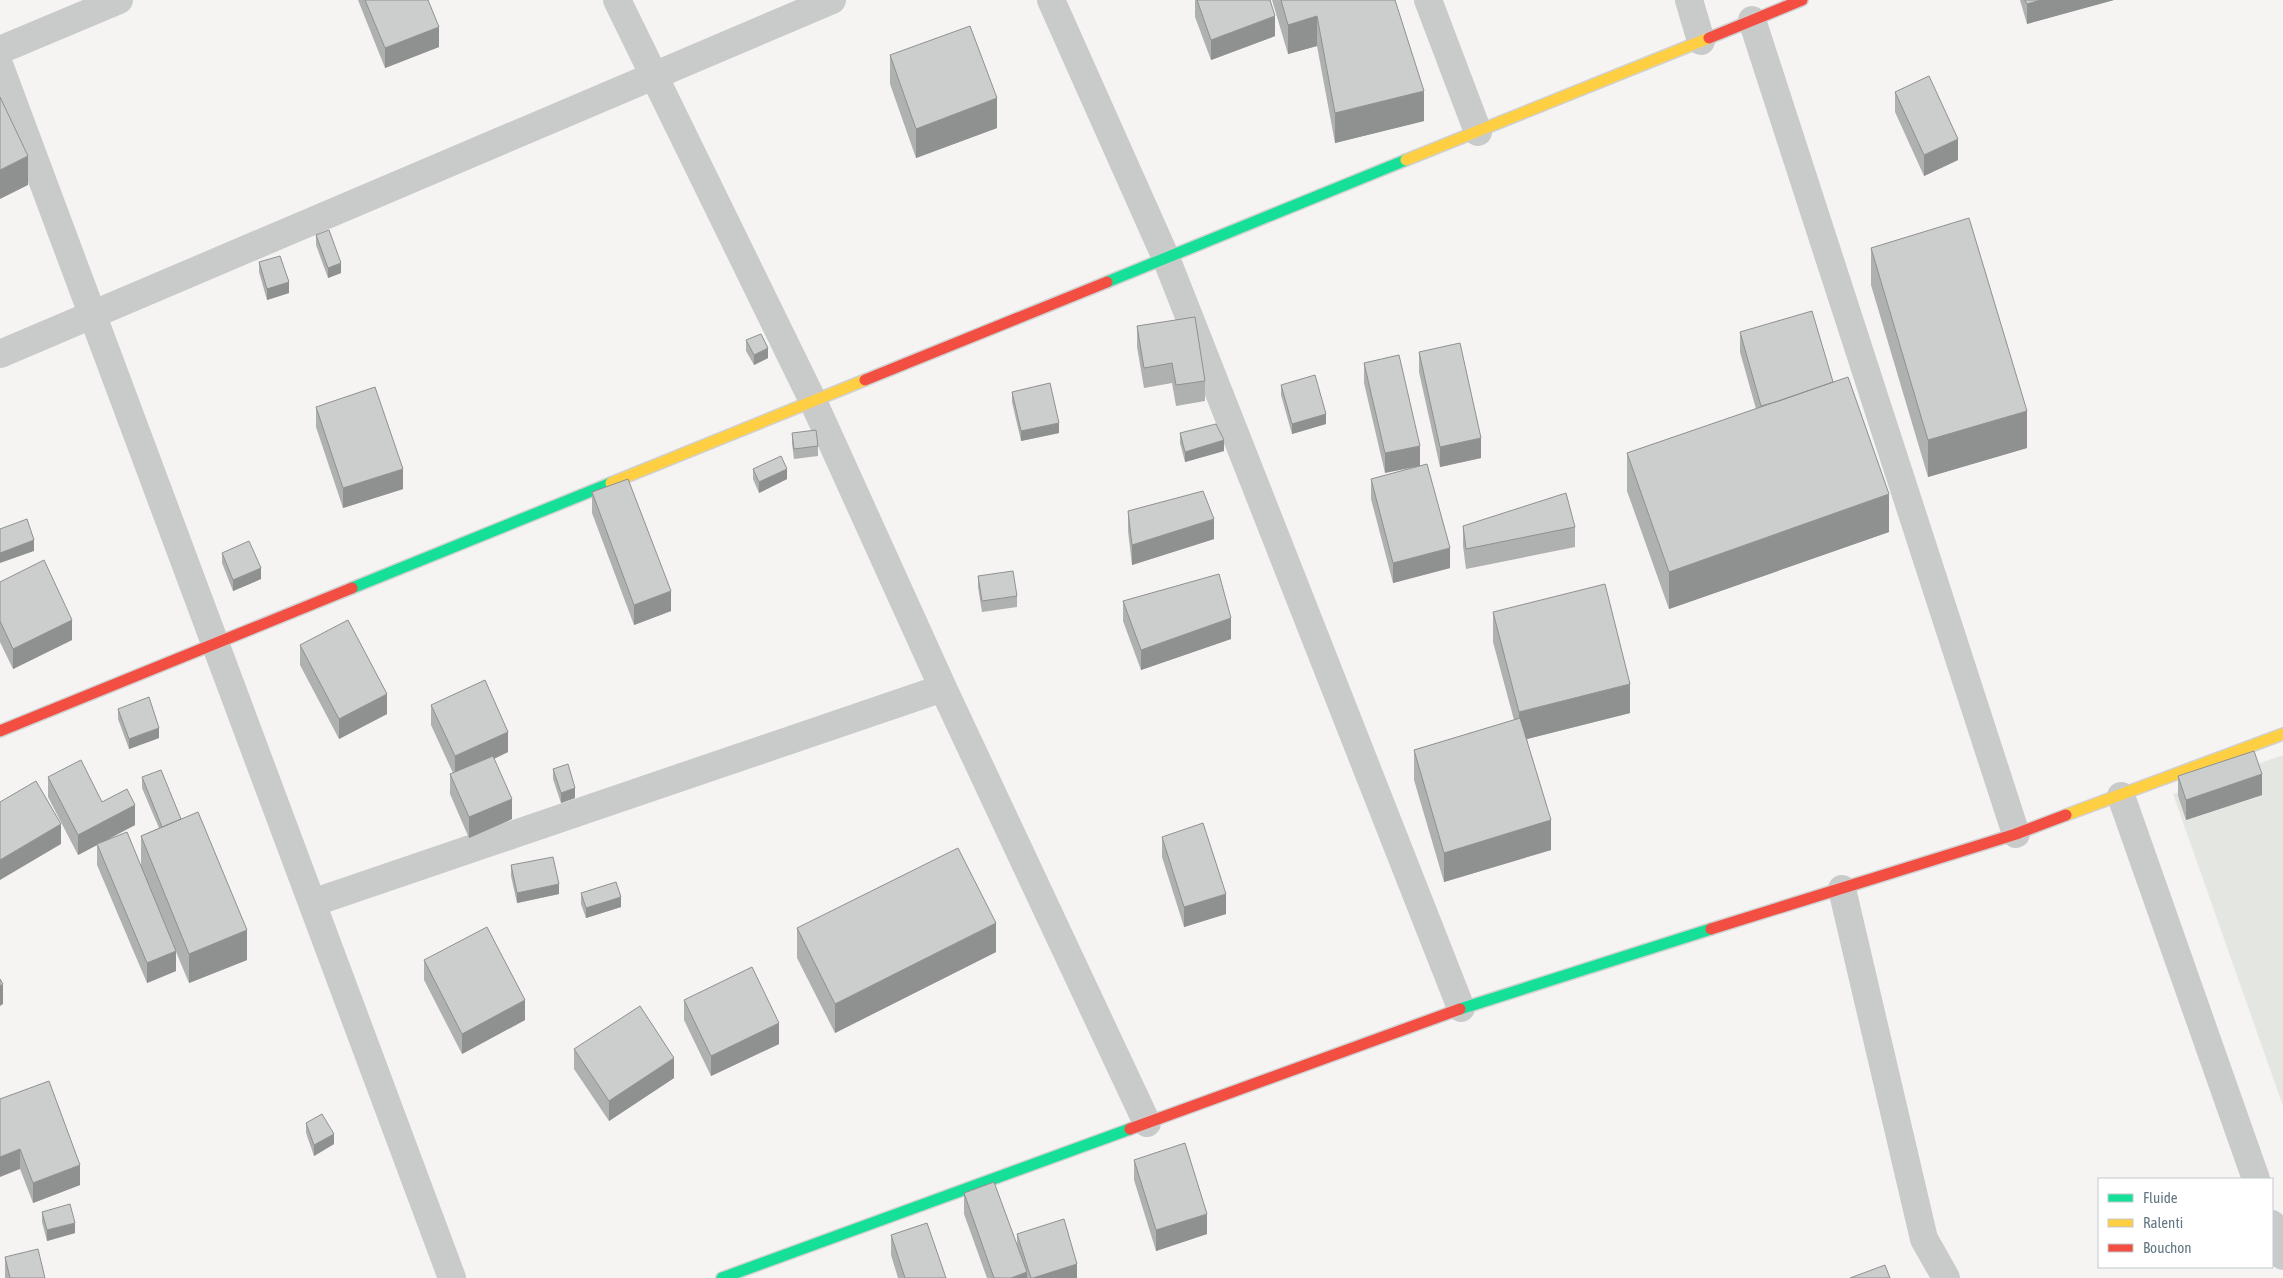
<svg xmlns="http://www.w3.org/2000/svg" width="2283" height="1278" font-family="'Asap Condensed',sans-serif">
<rect width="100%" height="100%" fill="#f5f4f3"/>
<path fill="#e4e7e1" d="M2283 755V1106L2173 794Z"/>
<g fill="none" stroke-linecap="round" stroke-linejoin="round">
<defs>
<path id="fast" d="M1107 282 1406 160
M352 588 611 483
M1460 1009 1711 929
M722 1278 1130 1129"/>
<path id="slow" d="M1406 160 1709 38
M611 483 865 380
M2066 815 2283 734"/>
<path id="jam" d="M1709 38 1802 0
M865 380 1107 282
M0 731 352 588
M1711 929 2016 834 2066 815
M1130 1129 1460 1009"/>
</defs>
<use href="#fast" stroke="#d0d1d2" stroke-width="14"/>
<use href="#slow" stroke="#d0d1d2" stroke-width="14"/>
<use href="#jam" stroke="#d0d1d2" stroke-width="14"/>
<path stroke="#c9caca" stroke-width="28" d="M617 0 813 401 943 688 1147 1123
M1051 0 1166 258 1461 1008
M1428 0 1478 132
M1689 0 1701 41
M1752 20 2016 834
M0 50 119 0
M0 67 452 1278
M0 354 832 0
M2121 796 2256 1179
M1842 889 1924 1239 1946 1278
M312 903 943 688
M2272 1224 2283 1256"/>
<use href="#fast" stroke="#16e098" stroke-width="11"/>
<use href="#slow" stroke="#ffcf43" stroke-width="11"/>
<use href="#jam" stroke="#f24e42" stroke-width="11"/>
</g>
<path fill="#afb0b0" d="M358 0H428L439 47 385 68Z
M1195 0H1270L1275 36 1211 60 1195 17Z
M1272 0H1395L1424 121 1335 143 1317 46 1288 54Z
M2020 0H2114L2027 24Z
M890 55 997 128 916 158 890 84Z
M1895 92 1958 160 1924 176 1895 112Z
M316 235 341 273 328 278 316 245Z
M1871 248 2027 448 1928 477 1871 285Z
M259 262 289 293 267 300 259 272Z
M1137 326 1205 381V401L1176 406 1172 383 1144 388 1137 347Z
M1740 332 1833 382 1889 532 1669 609 1627 491V453L1756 409 1740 352Z
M746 340 768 358 754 365 746 351Z
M1419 352 1481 458 1440 467 1419 372Z
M1399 355 1385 473 1364 383V363Z
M1281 385 1326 424 1292 434 1281 395Z
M1012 392 1059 433 1021 441 1012 402Z
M316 407 403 489 343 508 316 427Z
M792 433 818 446V456L794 459 792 443Z
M1180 433 1224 451 1185 462 1180 443Z
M753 469 787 479 759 493 753 479Z
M1371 479 1450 568 1393 583 1371 499Z
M592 492 671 611 634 625 592 513Z
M1128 511 1214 539 1132 565 1128 531Z
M1463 526 1575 527V547L1466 569 1463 546Z
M222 553 261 579 233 591 222 563Z
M978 576 1017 596V607L982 612 978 587Z
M0 582 72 640 13 669 0 642Z
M1123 601 1231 639 1141 670 1123 621Z
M1493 612 1630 713 1527 739 1551 850 1444 882 1414 780V750L1514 720 1493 642Z
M300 645 387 714 339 739 300 665Z
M431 705 508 752 494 759 512 819 469 838 450 794V774L453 773 431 725Z
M118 709 159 738 129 749 118 719Z
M553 769 575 798 561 803 553 779Z
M2178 776 2262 795 2186 820 2178 796Z
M48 777 102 802 135 825 103 842 141 865V836L159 828 142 788V777L181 819 247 960 189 983 156 904 176 971 147 983 97 865V845L78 855 48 797Z
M1162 837 1226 914 1184 927 1162 857Z
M511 865 559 894 517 903 511 876Z
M581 893 621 907 586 918 581 904Z
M797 928 996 952 835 1033 797 958Z
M424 960 525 1020 462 1054 424 980Z
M684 1000 779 1044 711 1076 684 1020Z
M574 1049 674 1078 609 1121 574 1069Z
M0 1099 80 1185 33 1203 20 1169Z
M306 1123 334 1144 314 1156 306 1133Z
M1134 1160 1207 1234 1156 1251 1134 1180Z
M964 1193 1017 1245V1234L1077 1278H987L964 1214Z
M42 1212 75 1233 47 1241 42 1222Z
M891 1235 946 1278H898L891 1255Z
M5 1257 45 1278H5Z"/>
<path fill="#8f9090" d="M2041 0H2114L2027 24V4Z
M1275 16V36L1211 60V40Z
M1317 16V46L1288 54V25Z
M439 27V47L385 68V48Z
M1424 91V121L1335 143V113Z
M997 98V128L916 158V129Z
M1958 139V160L1924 176V155Z
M28 156V185L0 199V170Z
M341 263V273L328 278V268Z
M289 282V293L267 300V289Z
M768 348V358L754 365V355Z
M2027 411V448L1928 477V440Z
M1326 414V424L1292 434V424Z
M1059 423V433L1021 441V431Z
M1481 438V458L1440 467V447Z
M1224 440V451L1185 462V452Z
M1420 446V466L1385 473V453Z
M403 469V489L343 508V488Z
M787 469V479L759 493V482Z
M1889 494V532L1669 609V572Z
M1214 519V539L1132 565V545Z
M34 540V551L0 563V553Z
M1450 548V568L1393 583V563Z
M261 568V579L233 591V580Z
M671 591V611L634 625V605Z
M1231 618V639L1141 670V650Z
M72 620V640L13 669V649Z
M1630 684V713L1519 741V712Z
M387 694V714L339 739V719Z
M159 728V738L129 749V739Z
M508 732V752L455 777V756Z
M2262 774V795L2186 820V800Z
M575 788V798L561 803V793Z
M512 799V819L469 838V817Z
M135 805V825L78 855V835Z
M1551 820V850L1444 882V853Z
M61 824V844L0 880V860Z
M559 884V894L517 903V893Z
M1226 894V914L1184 927V907Z
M621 897V907L586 918V908Z
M996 923V952L835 1033V1004Z
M247 930V960L189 983V954Z
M176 951V971L147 983V963Z
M3 984V1004L0 1006V986Z
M525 1000V1020L462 1054V1034Z
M779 1023V1044L711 1076V1056Z
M674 1058V1078L609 1121V1101Z
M334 1134V1144L314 1156V1145Z
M20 1149V1169L0 1177V1157Z
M80 1165V1185L33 1203V1183Z
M1207 1214V1234L1156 1251V1230Z
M75 1223V1233L47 1241V1230Z
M1077 1264V1278H1033Z
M1027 1272V1278H1011Z"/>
<path fill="#cccdcd" stroke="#8f9090" d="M365 0H428L439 27 385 48Z
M1197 0H1270L1275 16 1211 40Z
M1281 0H1395L1424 91 1335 113 1317 16 1288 25Z
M2025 0H2041L2027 4Z
M970 26 997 98 916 129 890 55Z
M1929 76 1958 139 1924 155 1895 92Z
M0 97 28 156 0 170Z
M1969 218 2027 411 1928 440 1871 248Z
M329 230 341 263 328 268 316 235Z
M280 256 289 282 267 289 259 262Z
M1812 311 1833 382 1779 401 1761 406 1740 332Z
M1195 317 1205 381 1176 385 1172 363 1144 368 1137 326Z
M761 334 768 348 754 355 746 340Z
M1460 343 1481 438 1440 447 1419 352Z
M1399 355 1420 446 1385 453 1364 363Z
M1315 375 1326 414 1292 424 1281 385Z
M1848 377 1889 494 1669 572 1627 453Z
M1050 383 1059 423 1021 431 1012 392Z
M375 387 403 469 343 488 316 407Z
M1216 424 1224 440 1185 452 1180 433Z
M816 430 818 446 794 449 792 433Z
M781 456 787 469 759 482 753 469Z
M1427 464 1450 548 1393 563 1371 479Z
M628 479 671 591 634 605 592 492Z
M1203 491 1214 519 1132 545 1128 511Z
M1566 493 1575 527 1466 549 1463 526Z
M27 519 34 540 0 553V529Z
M249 541 261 568 233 580 222 553Z
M44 560 72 620 13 649 0 621V582Z
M1013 571 1017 596 982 601 978 576Z
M1219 574 1231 618 1141 650 1123 601Z
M1605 584 1630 684 1519 712 1493 612Z
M348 620 387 694 339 719 300 645Z
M485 680 508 732 455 756 431 705Z
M149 697 159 728 129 739 118 709Z
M1520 718 1551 820 1444 853 1414 750Z
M2254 751 2262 774 2186 800 2178 776Z
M493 756 512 799 469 817 450 774Z
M81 760 102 802 127 789 135 805 78 835 48 777Z
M568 764 575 788 561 793 553 769Z
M161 770 181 819 162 827 142 777Z
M36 781 61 824 0 860V802Z
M198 812 247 930 189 954 141 836Z
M1203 823 1226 894 1184 907 1162 837Z
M127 832 176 951 147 963 97 844Z
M958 848 996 923 835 1004 797 928Z
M553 857 559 884 517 893 511 865Z
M616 882 621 897 586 908 581 893Z
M487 927 525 1000 462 1034 424 960Z
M752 967 779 1023 711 1056 684 1000Z
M0 979 3 984 0 986Z
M640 1006 674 1058 609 1101 574 1049Z
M49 1081 80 1165 33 1183 20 1149 0 1157V1099Z
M322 1114 334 1134 314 1145 306 1123Z
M1185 1143 1207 1214 1156 1230 1134 1160Z
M994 1182 1027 1272 1011 1278H994L964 1193Z
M70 1204 75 1223 47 1230 42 1212Z
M1064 1219 1077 1264 1033 1278H1031L1017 1234Z
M927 1223 946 1278H905L891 1235Z
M38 1249 45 1278H10L5 1257Z
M1885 1265 1890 1278H1850Z"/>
<rect x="2098" y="1178" width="175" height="90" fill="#ffffff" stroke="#c1c9cd"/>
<rect x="2108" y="1194" width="25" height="8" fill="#16e098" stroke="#c1c9cd"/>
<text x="2143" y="1203" font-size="15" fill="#647883">Fluide</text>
<rect x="2108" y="1219" width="25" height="8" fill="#ffcf43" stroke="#c1c9cd"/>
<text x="2143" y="1228" font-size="15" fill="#647883">Ralenti</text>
<rect x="2108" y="1244" width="25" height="8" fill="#f24e42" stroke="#c1c9cd"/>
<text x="2143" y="1253" font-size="15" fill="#647883">Bouchon</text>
</svg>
